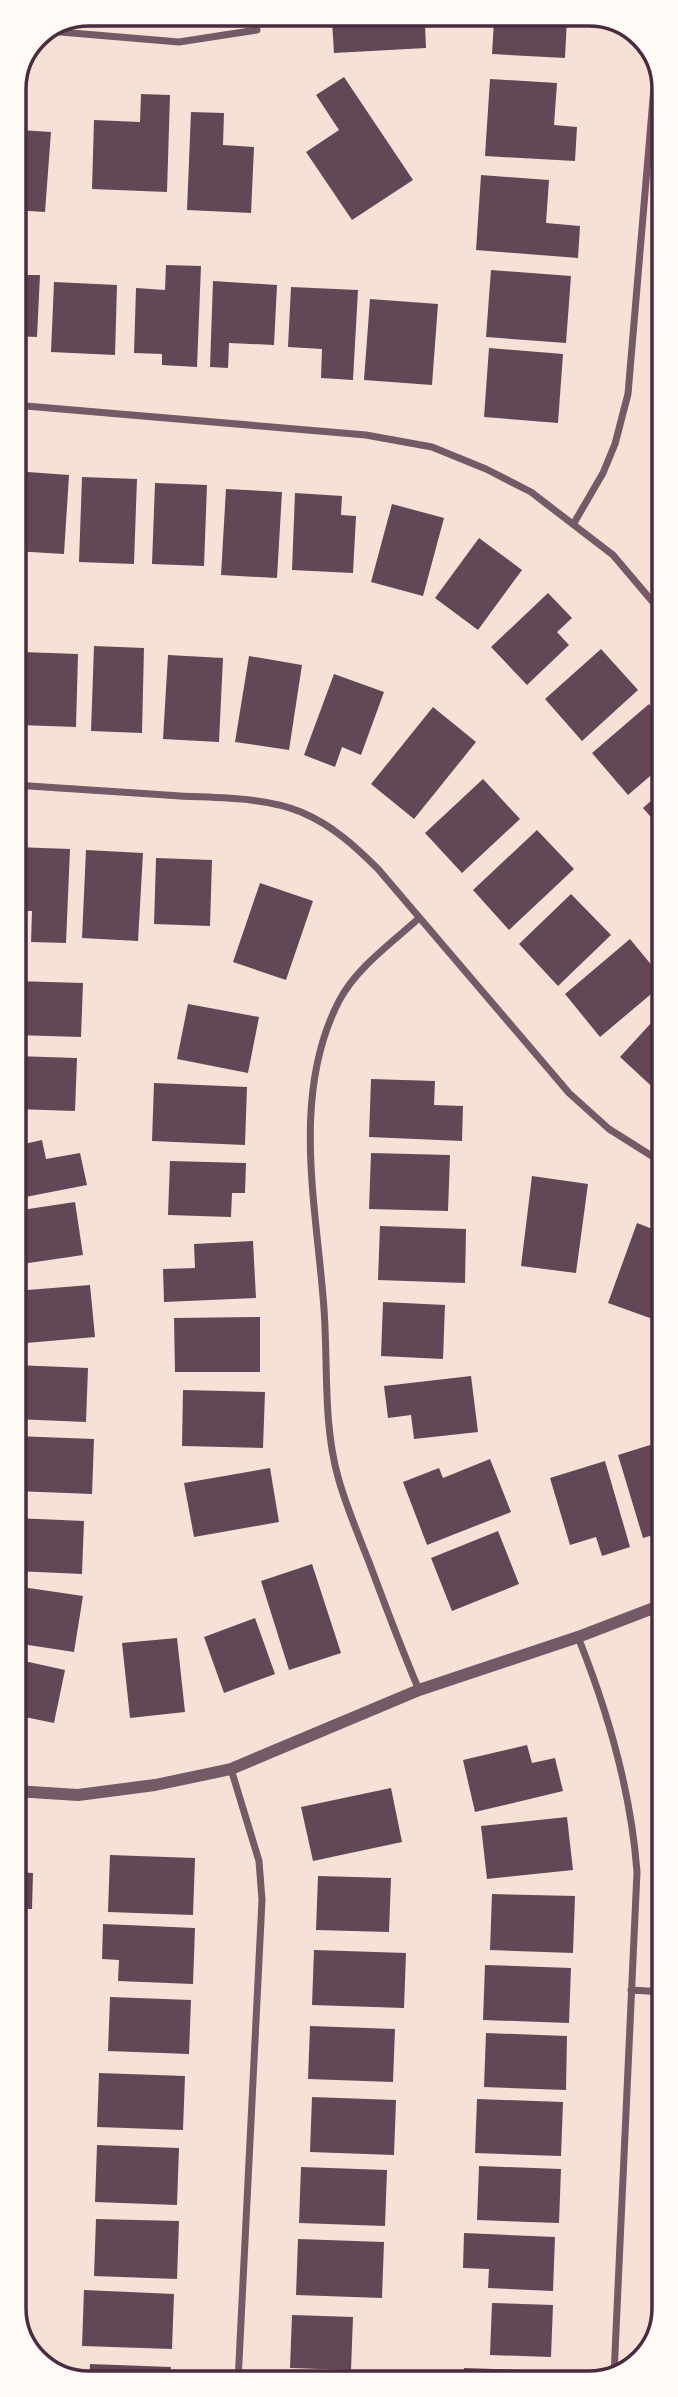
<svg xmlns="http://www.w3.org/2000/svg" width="678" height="2397" font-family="'Open Sans',sans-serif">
<rect width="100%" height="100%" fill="#f7e1d7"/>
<path fill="#644757" d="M362 14H448L449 24 425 25 426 48 334 53 332 21 363 19Z
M506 14 597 15 596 20 567 18 565 58 492 54 494 21H506Z
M344 77 413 180 352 220 306 152 339 130 316 95Z
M490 79 557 83 554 125 577 127 575 161 485 156Z
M16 84H23L20 130 51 132 45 212 14 210V88Z
M141 94 170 95 167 192 92 189 94 120 140 122Z
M191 112 224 113 223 145 254 147 251 213 187 210Z
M481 175 549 180 546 223 580 226 578 258 476 250Z
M166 265 201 266 197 367 162 365V354L134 353 136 288 165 290Z
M491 270 571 276 566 343 486 337Z
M14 275H40L37 337 14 336Z
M213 281 277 285 274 345 229 343 228 368 210 367Z
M54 282 117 285 115 355 51 352Z
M291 287 358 290 353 380 321 378 322 349 288 347Z
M370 299 438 304 432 385 364 380Z
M489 348 563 354 558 423 484 417Z
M14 471 69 475 64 554 14 551Z
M82 477 137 479 134 564 79 562Z
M155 483 207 485 204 566 152 564Z
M226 489 282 492 277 578 221 575Z
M295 493 342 496 341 515 356 516 353 573 292 570Z
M392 504 444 518 423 596 371 582Z
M663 509V534L651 521Z
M479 538 522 570 478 630 435 598Z
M548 593 572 618 557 632 569 645 527 685 491 647Z
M94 646 144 648 142 733 91 731Z
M601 649 638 690 582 741 545 699Z
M22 652 78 654 76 727 20 725Z
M168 655 223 658 219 742 163 739Z
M249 656 302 665 289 750 235 742Z
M334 674 384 692 361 755 342 747 335 767 304 755Z
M649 704 663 721V765L628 795 592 753Z
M433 707 476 742 414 819 371 784Z
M483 779 520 819 462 873 425 833Z
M663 790V831L643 808Z
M537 830 574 869 509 930 473 890Z
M15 847 70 849 66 943 31 942 32 911H15Z
M86 850 143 853 138 941 82 938Z
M156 858 212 860 210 926 154 924Z
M260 883 313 901 286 980 233 962Z
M571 894 611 935 558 986 519 944Z
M630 939 663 979V984L600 1037 565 994Z
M15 981 83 983 81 1037 15 1035Z
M188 1004 259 1017 248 1073 177 1059Z
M663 1010V1090L660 1094 620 1057Z
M15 1056 77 1058 75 1111 15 1109Z
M371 1079 435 1081 434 1105 463 1106 462 1141 369 1137Z
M154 1083 247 1087 245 1145 152 1141Z
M42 1140 46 1159 80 1153 87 1185 15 1199V1146Z
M371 1153 450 1155 448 1211 369 1209Z
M170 1161 246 1163 245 1193H232L231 1217 168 1215Z
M532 1176 588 1184 576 1273 521 1266Z
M75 1202 83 1255 15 1265V1211Z
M637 1223 663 1233V1316L661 1322 608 1303Z
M380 1226 466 1229 465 1283 378 1280Z
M253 1241 256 1298 164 1302 163 1269 195 1268 194 1244Z
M90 1285 95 1337 15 1344V1291Z
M383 1302 445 1305 443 1359 381 1356Z
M260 1317V1372H175L174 1318Z
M15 1365 88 1368 86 1422 15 1419Z
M471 1376 478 1432 414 1439 411 1415 388 1418 384 1386Z
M183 1390 265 1392 263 1448 182 1446Z
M15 1436 94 1439 92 1494 15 1491Z
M663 1441V1532L643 1538 618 1455Z
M490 1459 511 1512 427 1545 403 1482 439 1468 443 1478Z
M605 1461 630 1547 602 1556 596 1537 570 1545 550 1478Z
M270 1468 279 1522 194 1537 184 1483Z
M15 1518 84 1521 82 1574 15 1571Z
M498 1531 519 1584 452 1611 431 1558Z
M312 1564 341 1653 289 1670 261 1581Z
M15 1586 83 1596 74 1652 15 1643Z
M255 1618 275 1674 224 1693 204 1637Z
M177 1638 185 1712 130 1718 122 1643Z
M15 1659 65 1670 54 1723 15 1715Z
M527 1745 532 1763 555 1758 563 1791 475 1812 463 1760Z
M391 1788 402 1842 313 1861 301 1807Z
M567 1817 573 1870 487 1879 481 1826Z
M110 1855 195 1858 193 1915 108 1912Z
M15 1872 33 1873 32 1909H15Z
M318 1876 391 1878 389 1932 316 1930Z
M492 1894 575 1896 573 1953 490 1950Z
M15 1921 23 1922 22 1976 15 1975Z
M103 1924 195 1928 193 1984 118 1981 119 1960 102 1959Z
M314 1950 406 1953 404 2008 312 2005Z
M485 1965 571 1968 569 2023 483 2020Z
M110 1997 191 2000 189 2054 108 2051Z
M310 2026 395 2029 393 2082 308 2079Z
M486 2033 567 2036 566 2090 484 2087Z
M99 2073 185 2076 183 2130 97 2127Z
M312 2097 396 2100 394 2155 310 2152Z
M477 2099 563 2102 561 2156 475 2153Z
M97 2145 179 2148 177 2205 95 2202Z
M479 2166 561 2169 559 2223 477 2220Z
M301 2167 387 2170 385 2226 299 2223Z
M96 2219 179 2221 177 2279 94 2276Z
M464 2233 555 2237 553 2291 488 2288 489 2269 463 2268Z
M298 2239 384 2242 382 2298 296 2295Z
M84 2290 174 2294 172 2349 82 2346Z
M492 2303 553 2305 551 2357 490 2355Z
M292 2315 353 2317 351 2370 290 2368Z
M90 2364 171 2367 170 2382H89Z
M464 2368 551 2371V2382H464Z"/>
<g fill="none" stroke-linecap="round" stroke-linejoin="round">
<path stroke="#755966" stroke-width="7" d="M48 31 179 42 257 30
M14 405 366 435 432 447 486 469 531 492 613 555 663 614
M574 523 603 473 615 444 628 394 656 63
M14 785C70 789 125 792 180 796 219 798 265 797 301 812 332 825 355 846 378 869L569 1093 609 1129 663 1163
M578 1637C608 1712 631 1790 637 1872L614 2375
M419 1690C401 1648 385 1605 369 1562 358 1534 346 1506 338 1477 323 1423 328 1365 324 1309 317 1208 290 1096 339 1001 357 967 392 943 419 918
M231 1769 259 1861 262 1900 238 2382
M631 1990 664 1992"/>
<path stroke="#755966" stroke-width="12" d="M15 1791 78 1795 155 1785 231 1769 419 1690 578 1637 664 1604"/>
</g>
<path d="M0 0H678V2397H0ZM89 26H589A63 63 0 0 1 652 89V2308A63 63 0 0 1 589 2371H89A63 63 0 0 1 26 2308V89A63 63 0 0 1 89 26Z" fill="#fffaf5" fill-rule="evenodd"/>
<path fill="none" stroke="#4a2c40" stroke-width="3.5" d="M89 26H589A63 63 0 0 1 652 89V2308A63 63 0 0 1 589 2371H89A63 63 0 0 1 26 2308V89A63 63 0 0 1 89 26Z"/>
</svg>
